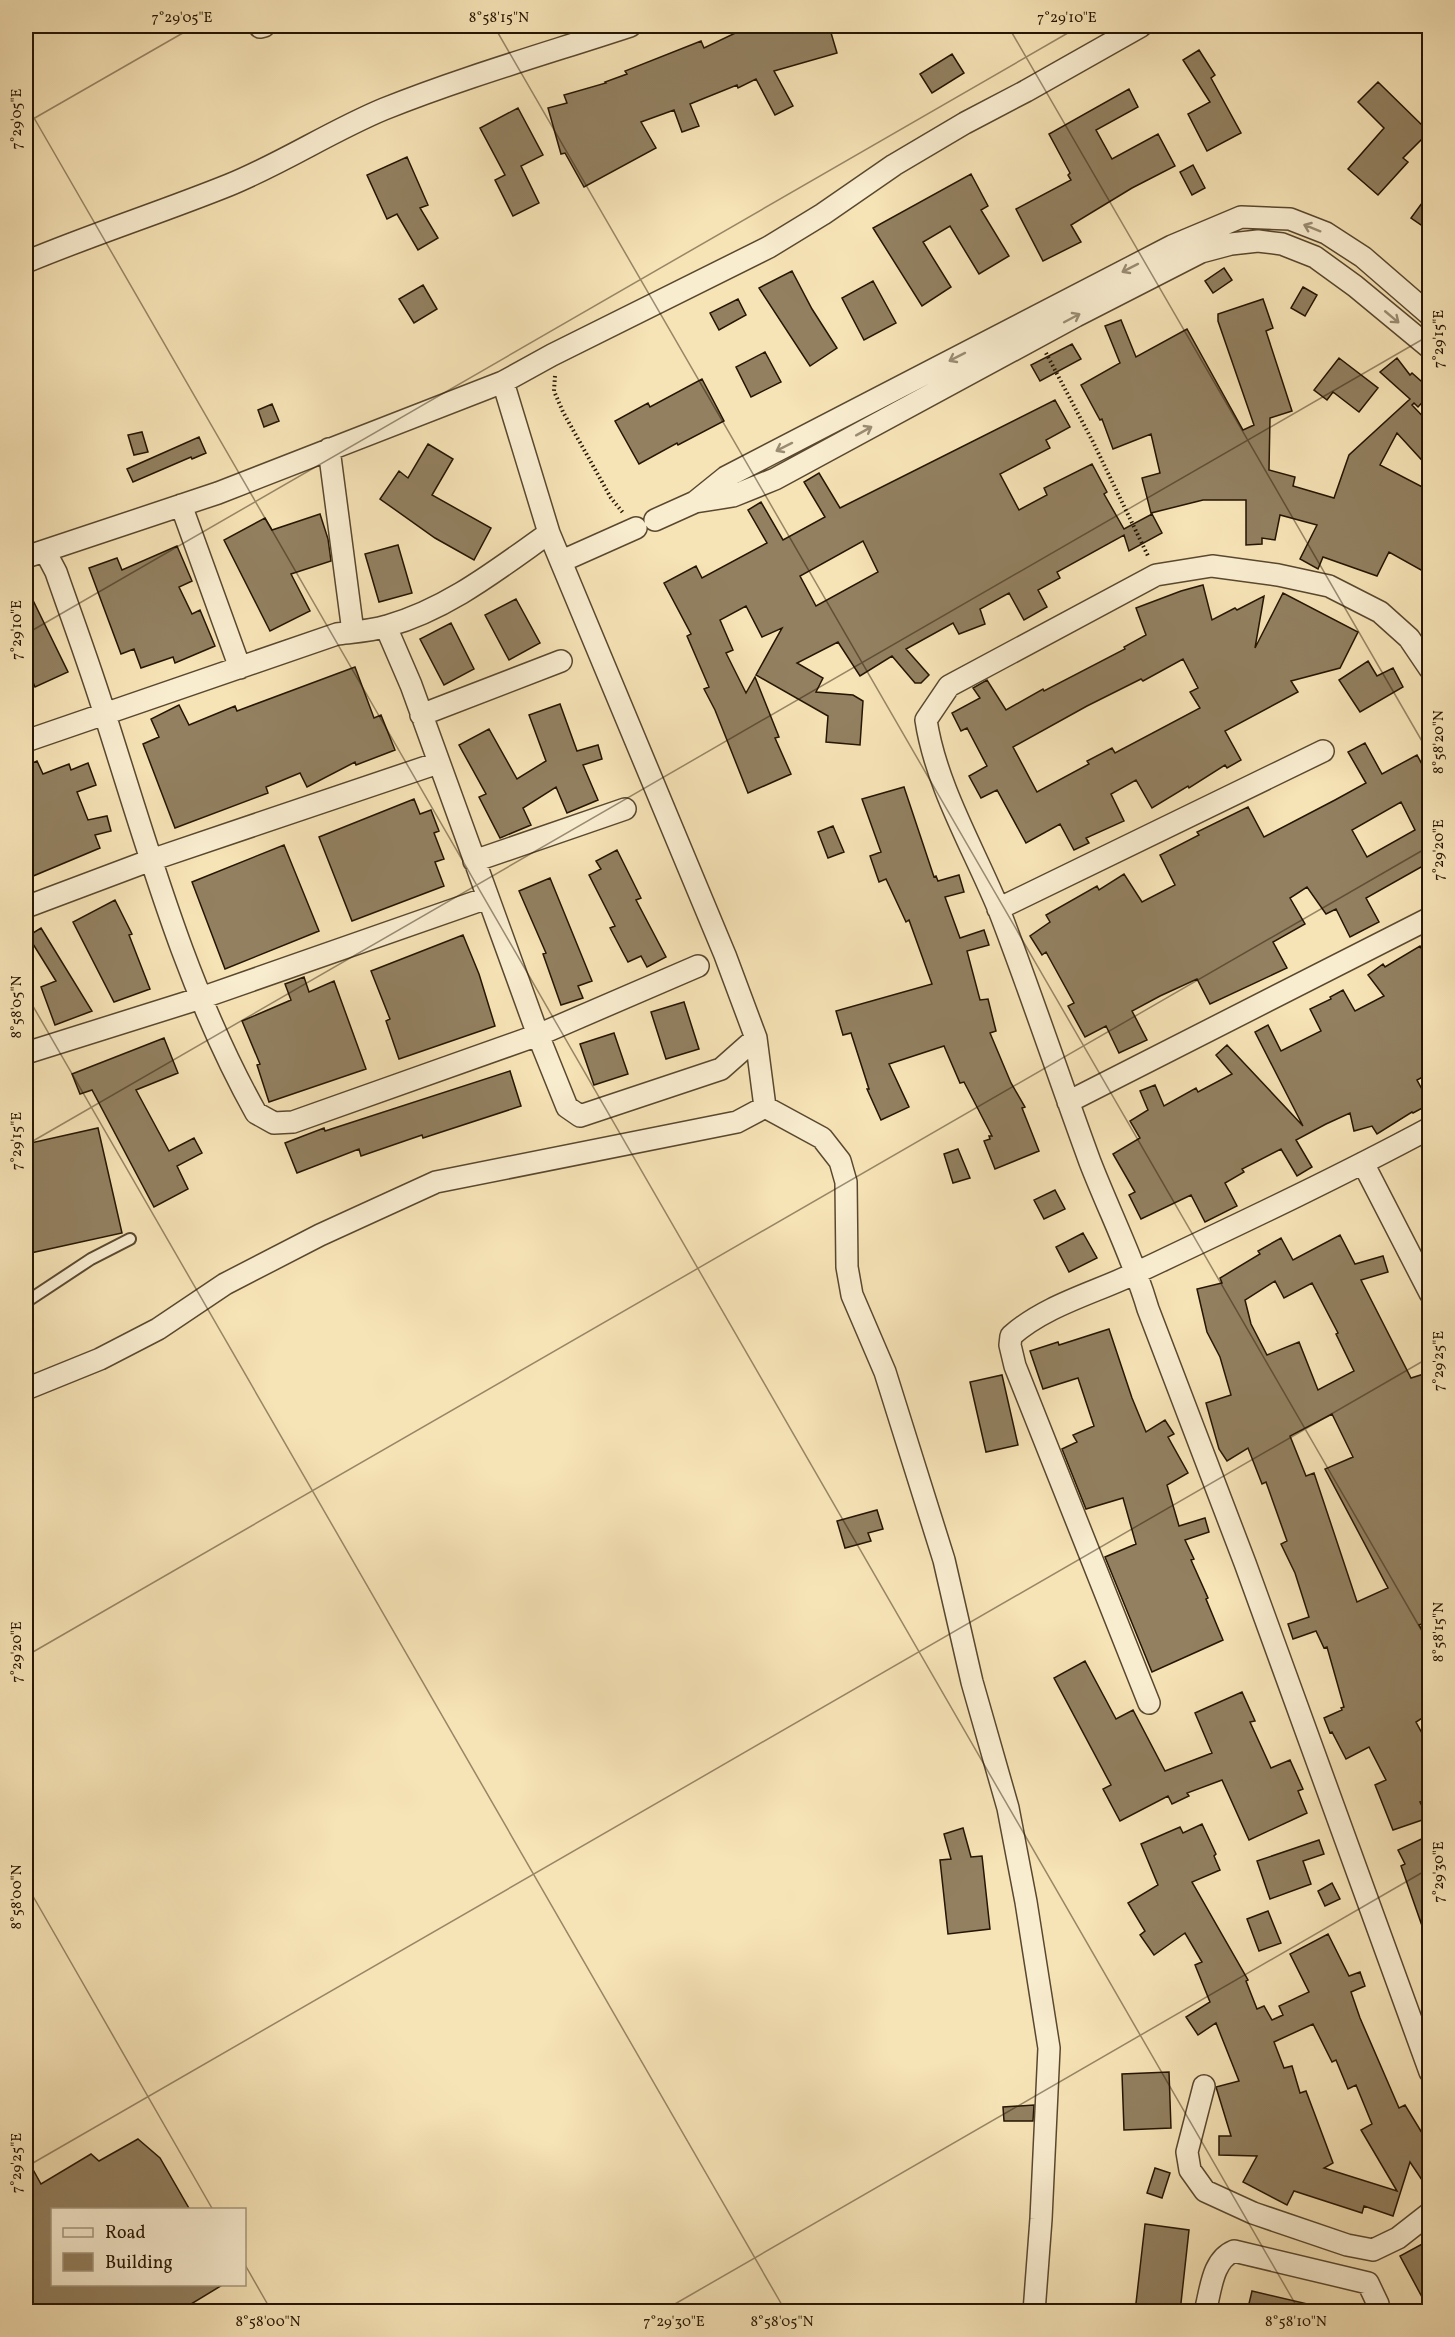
<svg xmlns="http://www.w3.org/2000/svg" width="1455" height="2337" font-family="Vollkorn,serif">
<rect width="100%" height="100%" fill="#f6e3b6"/>
<filter id="stains"><feTurbulence type="fractalNoise" baseFrequency=".00333" numOctaves="4"/><feColorMatrix values="0 0 0 0 .2 0 0 0 0 .09 0 0 0 0 .02 0 0 0 .5 -.17"/></filter>
<radialGradient id="worn" r=".72"><stop offset=".6" stop-color="#630" stop-opacity="0"/><stop offset="1" stop-color="#630" stop-opacity=".3"/></radialGradient>
<path fill="#928060" stroke="#251502" stroke-width="1.5" fill-rule="evenodd" d="M750 26H829L837 53 774 71 793 106 775 115 756 79 738 88 737 85 690 104 699 126 682 132 674 110 641 122 656 148 584 187 565 153 561 154 548 108 567 103 564 95 606 83 605 82 627 74 625 71 701 41 704 48Z
M1199 50 1215 75 1211 78 1241 133 1207 151 1188 114 1210 102 1183 60Z
M952 54 964 73 932 93 920 74Z
M1378 82 1429 132 1403 158 1408 162 1378 195 1348 169 1384 128 1358 102Z
M1129 89 1138 107 1096 130 1112 159 1158 134 1175 166 1132 188 1071 225 1081 242 1043 261 1016 209 1071 180 1068 175 1070 173 1049 134Z
M518 108 543 155 521 166 539 203 513 216 495 180 505 175 480 128Z
M407 157 428 205 420 208 438 238 418 250 397 214 387 219 367 175Z
M1193 165 1205 188 1192 195 1180 172Z
M971 174 988 206 981 210 1009 256 979 274 950 226 923 242 951 287 922 306 873 228Z
M1430 192V231L1411 218Z
M1224 268 1232 280 1213 293 1205 281Z
M792 271 812 309 837 348 810 366 759 288Z
M873 281 896 323 864 340 842 298Z
M423 285 437 309 414 323 399 299Z
M1303 287 1317 295 1305 316 1291 308Z
M738 299 746 315 719 330 710 313Z
M1263 299 1273 328 1266 331 1292 411 1270 418 1269 470 1295 477 1293 486 1334 498 1349 455 1410 399 1380 372 1397 358 1410 375 1412 373 1430 389V394L1418 407 1414 403 1412 405 1430 424V469L1397 433 1380 465 1430 491V575L1389 552 1377 576 1323 557 1318 569 1300 559 1317 525 1280 515 1275 540 1262 538V544L1246 545V500H1203L1151 513 1142 478 1160 473 1151 434 1113 449 1102 419 1100 420 1081 385 1120 363 1105 326 1121 320 1136 357 1187 329 1243 430 1254 425 1218 321V314Z
M1072 344 1081 359 1040 381 1031 365Z
M765 352 781 382 751 397 736 367Z
M1339 358 1378 388 1359 412 1333 392 1327 400 1314 390Z
M702 379 724 421 678 445 677 443 639 464 615 421 648 403 650 407Z
M1055 400 1070 427 1046 440 1050 448 1000 474 1019 510 1047 495 1044 488 1092 464 1107 492 1104 494 1124 529 1152 514 1162 533 1129 551 1124 535 1057 572 1060 578 1038 590 1047 607 1024 620 1009 593 980 609 985 624 959 634 953 623 906 649 929 675 921 683H915L892 656 860 676 838 642 797 663 823 678 816 692 853 695 863 701 860 745 826 742 828 716 756 675 782 628 762 637 746 606 720 620 733 650 726 653 746 693 755 677 779 737 775 738 791 774 748 793 715 710 704 689 709 687 687 636 691 634 664 583 696 566 702 578 767 543 748 510 761 502 783 540 825 517 804 482 819 473 840 508ZM863 541 878 572 816 606 800 576Z
M272 404 279 421 264 427 258 410Z
M142 432 148 452 134 455 128 435Z
M199 437 206 453 192 459 191 457 133 482 127 469Z
M428 444 453 459 432 495 491 528 474 560 435 538 380 499 399 471 408 478Z
M320 514 328 539 331 561 291 574 310 611 270 631 224 540 265 518 272 530Z
M398 545 412 593 379 602 365 554Z
M177 546 192 581 179 587 192 614 200 610 215 646 175 663 173 657 141 668 134 649 121 654 89 568 117 558 122 570Z
M1203 585 1212 620 1235 608 1237 610 1264 596 1255 648 1283 593 1358 632 1340 668 1291 681 1298 692 1225 731 1241 760 1227 768 1225 765 1189 788 1188 786 1152 808 1136 780 1111 794 1124 821 1086 838 1089 843 1074 850 1060 824 1026 843 997 790 981 798 969 776 987 766 967 728 961 731 952 713 980 698 973 688 987 680 1006 710 1043 689 1044 691 1125 649 1124 647 1146 635 1136 608 1181 591ZM1183 659 1198 688 1190 692 1200 708 1115 753 1112 748 1087 761 1089 764 1037 792 1013 747 1087 706 1141 679 1143 681Z
M26 586 68 672 35 687 26 666Z
M516 599 540 643 509 660 485 615Z
M451 623 474 669 444 685 420 639Z
M1368 661 1377 676 1393 668 1403 687 1360 712 1339 680Z
M355 667 374 718 381 715 395 750 356 765 355 762 307 787 300 773 266 787 268 793 175 828 143 744 159 737 151 719 179 705 189 725 235 706 237 711Z
M560 704 577 751 598 745 602 759 583 765 598 800 567 813 556 787 523 808 531 825 500 838 479 797 486 794 459 745 489 729 517 779 546 761 529 715Z
M1365 743 1382 774 1417 755 1430 779V862L1366 898 1379 922 1350 937 1336 909 1326 914 1307 887 1290 898 1305 924 1273 942 1287 968 1210 1004 1197 979 1160 996 1132 1011 1147 1040 1119 1053 1106 1026 1085 1037 1068 1006 1074 1003 1046 952 1042 955 1030 936 1050 922 1046 915 1097 886 1099 890 1124 874 1142 902 1175 885 1160 855 1199 835 1197 832 1248 807 1264 837 1335 800 1366 783 1348 752ZM1401 802 1415 830 1367 857 1352 830Z
M37 761 43 774 69 764 71 770 88 763 96 785 77 792 88 820 107 816 111 831 95 835 100 848 26 879V766Z
M904 787 934 877 936 876 938 881 959 875 964 892 945 897 960 938 984 930 989 945 967 951 980 1000 988 999 996 1031 990 1033 1011 1083 1025 1107 1022 1108 1039 1151 995 1169 984 1141 990 1139 989 1136H992L964 1082 960 1083 944 1046 889 1064 909 1107 881 1120 867 1089H869L851 1033 843 1035 836 1011 932 984 909 920 906 922 886 879 879 882 870 856 881 852 862 799Z
M414 799 420 814 431 810 439 831 434 833 444 859 435 862 444 886 352 921 319 837Z
M833 826 844 852 828 858 818 832Z
M284 845 319 931 225 969 192 882Z
M617 850 641 898 636 900 666 957 647 967 641 956 628 962 610 928 615 926 589 875 601 869 596 861Z
M550 878 592 981 578 986 583 998 561 1005 543 954 546 953 519 891Z
M115 900 132 934 129 935 150 989 114 1002 73 922Z
M41 928 92 1011 55 1025 41 987 56 981 28 936Z
M463 935 479 974 495 1026 399 1059 386 1021 390 1019 371 971Z
M1420 946 1428 961 1423 964 1430 977V1073L1417 1080 1430 1104 1413 1113 1412 1112 1377 1134 1372 1126 1354 1131 1350 1113 1326 1124 1296 1140 1312 1167 1297 1176 1281 1149 1242 1169 1244 1172 1225 1183 1237 1206 1205 1222 1191 1195 1141 1219 1129 1195 1135 1192 1113 1154 1140 1138 1130 1121 1148 1110 1140 1091 1155 1085 1164 1106 1196 1088 1198 1092 1232 1074 1216 1055 1227 1045 1303 1126 1255 1032 1268 1025 1281 1051 1321 1031 1310 1009 1331 999 1330 997 1343 990 1355 1011 1384 996 1368 975 1383 964 1385 967Z
M304 977 309 992 334 981 366 1069 269 1102 257 1065 260 1064 242 1021 291 1000 285 984Z
M684 1002 699 1049 666 1059 651 1012Z
M614 1033 628 1074 594 1085 580 1044Z
M164 1038 178 1073 136 1090 169 1151 194 1138 202 1153 177 1166 188 1189 154 1207 92 1090 80 1094 72 1074Z
M510 1071 521 1106 423 1138 422 1135 361 1156 359 1149 297 1173 285 1143 324 1128 325 1131Z
M98 1128 122 1233 26 1254V1144Z
M958 1149 970 1178 953 1183 944 1154Z
M1055 1190 1065 1209 1044 1219 1034 1200Z
M1083 1233 1097 1258 1069 1272 1056 1247Z
M1340 1235 1355 1264 1383 1256 1388 1272 1361 1280 1411 1378 1430 1372V1520L1423 1524 1430 1535V1621L1419 1625 1430 1644V1713L1416 1722 1430 1748V1799L1420 1802 1428 1818 1393 1830 1375 1785 1386 1780 1369 1747 1346 1759 1332 1732 1330 1733 1324 1718 1342 1710 1341 1708 1344 1707 1327 1647 1324 1648 1316 1631 1293 1639 1288 1624 1309 1617 1295 1573 1281 1544 1287 1541 1266 1482 1262 1484 1248 1448 1227 1461 1219 1449 1206 1403 1231 1395 1220 1357 1207 1332 1197 1289 1222 1283 1220 1278 1260 1254 1258 1251 1281 1238 1293 1260ZM1275 1281 1284 1298 1312 1283 1338 1333 1336 1334 1354 1371 1318 1390 1299 1342 1267 1355 1251 1324 1245 1300ZM1332 1414 1353 1457 1325 1469 1388 1588 1357 1602 1314 1473 1306 1476 1290 1436Z
M1109 1329 1132 1398 1146 1432 1165 1420 1174 1434 1168 1437 1188 1473 1167 1485 1179 1526 1205 1518 1209 1532 1185 1540 1194 1559 1191 1560 1208 1598 1206 1599 1223 1640 1152 1672 1105 1557 1136 1544 1123 1498 1086 1509 1062 1449 1077 1442 1073 1435 1094 1426 1078 1378 1043 1389 1030 1351 1058 1342 1059 1345Z
M1002 1375 1018 1445 986 1452 970 1382Z
M877 1510 883 1529 868 1533 871 1541 845 1548 837 1521Z
M1085 1661 1116 1719 1133 1710 1165 1771 1212 1753 1195 1713 1242 1692 1255 1721 1250 1722 1271 1768 1290 1760 1303 1789 1298 1791 1307 1813 1249 1840 1222 1780 1187 1793 1189 1796 1172 1804 1168 1796 1120 1821 1103 1789 1111 1785 1054 1678Z
M1202 1824 1216 1854 1214 1856 1220 1870 1192 1882 1248 1980 1246 1981 1257 2009 1264 2006 1272 2020 1283 2015 1279 2006 1309 1992 1290 1954 1328 1934 1349 1976 1360 1972 1365 1986 1351 1992 1360 2018 1399 2108 1405 2105 1430 2146V2192L1410 2162 1393 2216 1364 2206 1362 2213 1294 2191 1287 2205 1243 2182 1257 2156 1219 2155V2136H1231L1216 2087 1239 2081 1216 2023 1198 2035 1186 2017 1210 2002 1195 1965 1202 1962 1185 1933 1154 1955 1140 1935 1145 1931 1128 1903 1158 1885 1141 1844 1180 1827 1183 1833ZM1313 2024 1332 2062 1336 2060 1348 2089 1356 2085 1372 2124 1361 2130 1397 2191 1324 2168 1333 2163 1306 2091 1300 2093 1292 2066 1284 2068 1274 2042Z
M963 1828 971 1857 982 1856 990 1929 948 1934 940 1860 951 1859 944 1834Z
M1430 1835V1940H1427L1401 1866 1405 1864 1398 1850Z
M1319 1840 1324 1854 1303 1861 1311 1884 1270 1899 1257 1861Z
M1332 1883 1340 1899 1325 1906 1318 1891Z
M1268 1911 1281 1943 1259 1951 1247 1919Z
M1169 2072 1171 2128 1124 2130 1122 2074Z
M1034 2105 1033 2121H1004L1003 2107Z
M138 2139 160 2158 190 2210H52V2284H224L178 2312H26V2157L41 2184 91 2154 99 2161Z
M1155 2168 1170 2173 1162 2198 1147 2193Z
M1145 2224 1189 2230 1180 2312H1135Z
M1424 2243 1430 2254V2312L1400 2256Z
M1252 2291 1312 2305 1311 2312H1247Z"/>
<g fill="none" stroke-linecap="round" stroke-linejoin="round">
<defs>
<path id="lane" d="M26 1302 91 1259 130 1239"/>
<path id="street" d="M260 27 264 26
M26 262C93 234 162 212 229 185 283 163 331 131 384 109 464 77 548 53 630 26
M329 449 353 632
M695 502 726 477 1172 246 1241 217 1290 219 1326 233 1363 257 1430 315
M181 505 240 668
M655 520 695 502 733 496 775 479 1076 316 1201 252 1231 244 1258 241 1282 244 1315 257 1355 286 1430 348
M45 551 56 572C73 621 91 669 106 718 149 852 187 990 256 1113L274 1123 293 1122 538 1035 698 966
M26 557 218 493 503 382 552 355 769 247 823 214 894 165 965 123 1026 91 1141 26
M562 561 636 528
M386 627 411 685 538 1035 567 1107 580 1116 721 1069 756 1038
M1430 669 1409 638 1380 612 1329 586 1278 575 1212 566 1156 575 949 686 926 720C936 786 974 849 999 910 1031 993 1059 1078 1090 1162 1109 1211 1133 1258 1148 1309L1245 1563 1430 2072
M421 715 561 661
M26 741 337 634C353 632 371 631 387 626 448 609 498 569 549 533
M474 861 625 809
M26 907 151 860 438 763
M998 909 1323 751
M26 1053 201 998 487 898
M1068 1102 1430 918
M765 1107 822 1138 840 1161 846 1182 847 1267 852 1295 885 1372 944 1560 972 1682 1008 1808 1026 1902 1049 2048 1041 2219 1034 2312
M1363 1163 1430 1293
M26 1389 100 1359 158 1329 225 1284 320 1235 436 1182 737 1122 765 1107 756 1038 725 955 549 533 503 382
M1149 1703 1015 1366 1010 1345 1011 1336C1047 1304 1098 1292 1140 1271 1237 1225 1335 1179 1430 1128
M1204 2086 1187 2152 1190 2170 1205 2191 1253 2213 1347 2245 1373 2250 1398 2238 1430 2213
M1205 2312C1211 2290 1212 2260 1234 2251L1368 2283 1378 2304 1376 2312"/>
</defs>
<use href="#lane" stroke="#59482f" stroke-width="14"/>
<use href="#street" stroke="#59482f" stroke-width="24"/>
<path stroke="#251502" stroke-width="4" stroke-dasharray="1.5 3" stroke-linecap="butt" d="M1046 353 1093 442 1149 558
M555 376 554 391 563 412 611 498 624 514"/>
<use href="#lane" stroke="#f9edd0" stroke-width="10"/>
<use href="#street" stroke="#f9edd0" stroke-width="21"/>
</g>
<defs><path id="oneway-shaft" d="M-6 0H5M1.5-3L5.5 0L1.5 3" fill="none" stroke-width="1.6" stroke-linecap="round" stroke-linejoin="round" transform="scale(1.5)"/></defs>
<g stroke="#9a8c73">
<use href="#oneway-shaft" transform="translate(1312 228) rotate(-158)"/>
<use href="#oneway-shaft" transform="translate(1130 268) rotate(153)"/>
<use href="#oneway-shaft" transform="translate(1392 317) rotate(40)"/>
<use href="#oneway-shaft" transform="translate(1072 318) rotate(-28)"/>
<use href="#oneway-shaft" transform="translate(957 357) rotate(153)"/>
<use href="#oneway-shaft" transform="translate(864 431) rotate(-29)"/>
<use href="#oneway-shaft" transform="translate(784 447) rotate(153)"/>
</g>
<path fill="none" stroke="#251502" stroke-width="1.5" stroke-opacity="0.45" d="M494 26 1430 1645M1008 26 1430 755M26 104 1300 2312M26 123 195 26M26 634 1080 26M26 994 786 2312M26 1145 1430 335M26 1656 1430 846M26 1884 213 2210M26 2167 1430 1357M244 2263 272 2312M661 2312 1430 1868"/>
<rect width="1455" height="2337" fill="none" stroke="#f6e3b6" stroke-width="66"/>
<rect x="51" y="2208" width="195" height="78" fill="#f9edd0" stroke="#a4977e" stroke-width="1.5"/>
<rect x="63" y="2228" width="30" height="9" fill="#f9edd0" stroke="#a4977e" stroke-width="1.5"/>
<text x="105" y="2238" font-size="18" fill="#251502">Road</text>
<rect x="63" y="2253" width="30" height="18" fill="#928060" stroke="#a4977e" stroke-width="1.5"/>
<text x="105" y="2268" font-size="18" fill="#251502">Building</text>
<rect x="33" y="33" width="1389" height="2271" fill="none" stroke="#251502" stroke-width="2"/>
<g font-size="15" text-anchor="middle" fill="#251502">
<text x="182" y="22">7°29'05"E</text>
<text x="499" y="22">8°58'15"N</text>
<text x="1067" y="22">7°29'10"E</text>
<text transform="translate(16 119) rotate(-90)" y="5">7°29'05"E</text>
<text transform="translate(1438 339) rotate(-90)" y="5">7°29'15"E</text>
<text transform="translate(16 630) rotate(-90)" y="5">7°29'10"E</text>
<text transform="translate(1438 742) rotate(-90)" y="5">8°58'20"N</text>
<text transform="translate(1438 850) rotate(-90)" y="5">7°29'20"E</text>
<text transform="translate(16 1007) rotate(-90)" y="5">8°58'05"N</text>
<text transform="translate(16 1141) rotate(-90)" y="5">7°29'15"E</text>
<text transform="translate(1438 1361) rotate(-90)" y="5">7°29'25"E</text>
<text transform="translate(1438 1632) rotate(-90)" y="5">8°58'15"N</text>
<text transform="translate(16 1652) rotate(-90)" y="5">7°29'20"E</text>
<text transform="translate(1438 1872) rotate(-90)" y="5">7°29'30"E</text>
<text transform="translate(16 1897) rotate(-90)" y="5">8°58'00"N</text>
<text transform="translate(16 2163) rotate(-90)" y="5">7°29'25"E</text>
<text x="268" y="2326">8°58'00"N</text>
<text x="674" y="2326">7°29'30"E</text>
<text x="782" y="2326">8°58'05"N</text>
<text x="1296" y="2326">8°58'10"N</text>
</g>
<rect width="100%" height="100%" filter="url(#stains)"/>
<rect width="100%" height="100%" fill="url(#worn)"/>
</svg>
